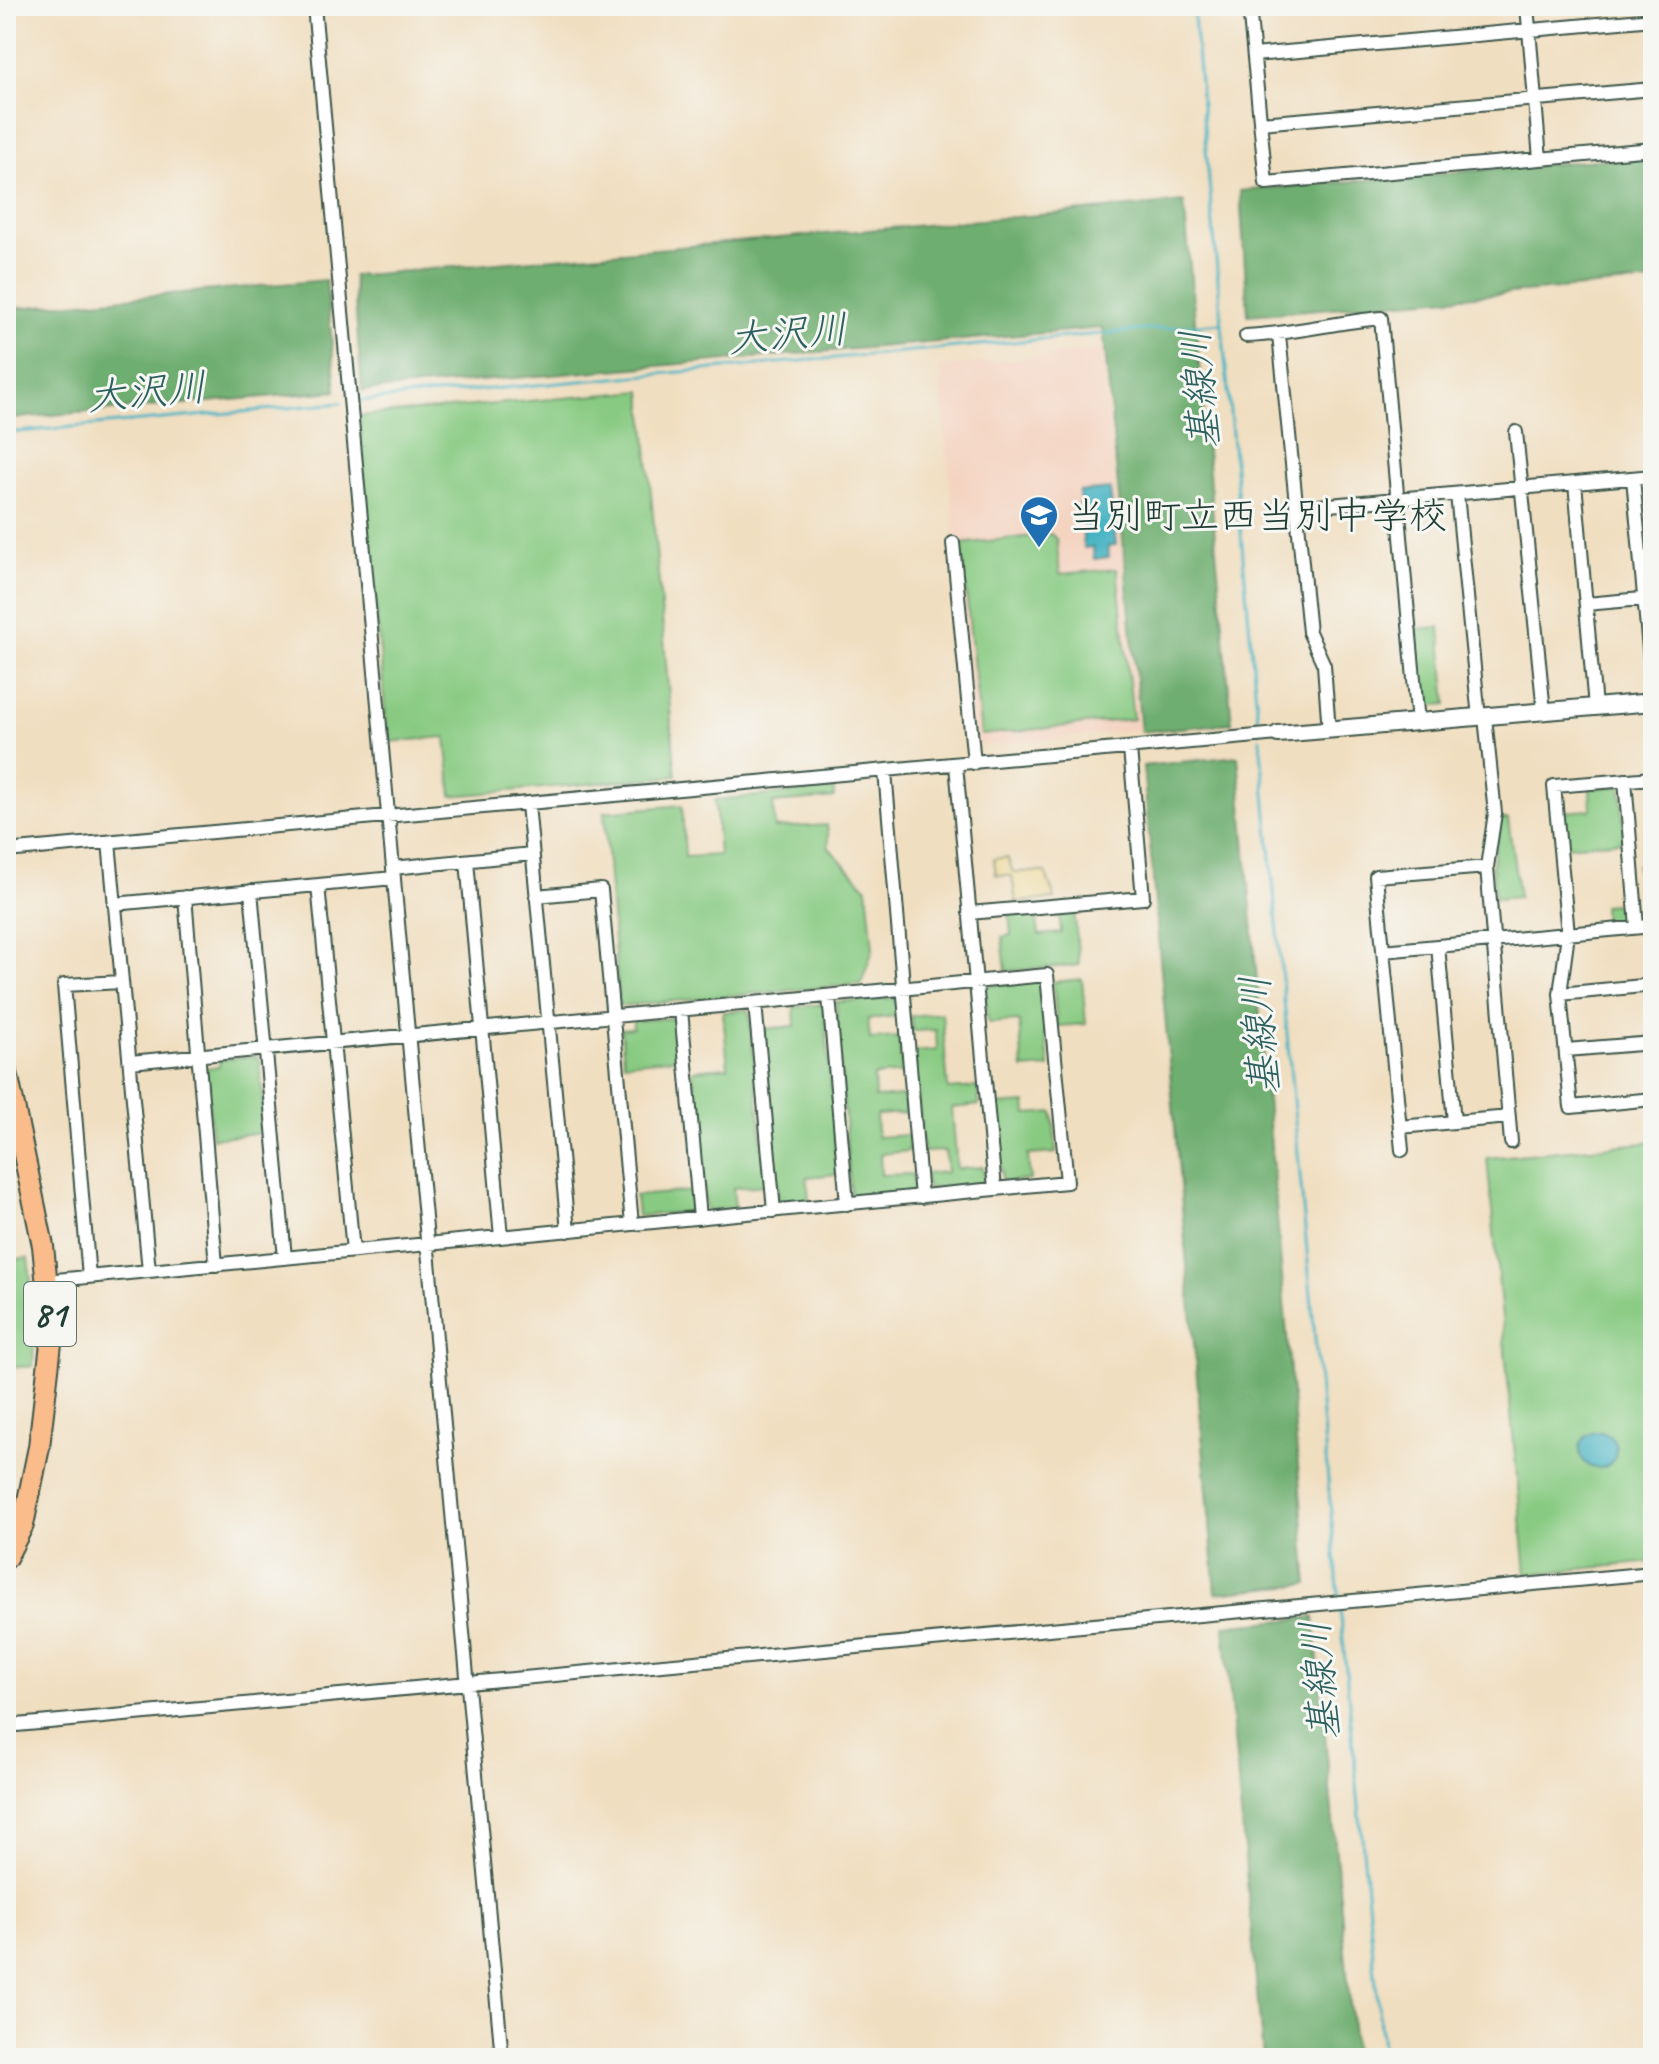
<svg xmlns="http://www.w3.org/2000/svg" width="1659" height="2064" font-family="Caveat,'Klee One',sans-serif">
<rect width="100%" height="100%" fill="#f6f6f2"/>
<filter id="ink" filterUnits="userSpaceOnUse"><feTurbulence type="fractalNoise" baseFrequency=".0125" numOctaves="2"/><feDisplacementMap in="SourceGraphic" scale="16" xChannelSelector="R" yChannelSelector="G"/><feConvolveMatrix kernelMatrix="1 2 1 2 8 2 1 2 1" color-interpolation-filters="sRGB"/></filter>
<filter id="wash" filterUnits="userSpaceOnUse"><feTurbulence type="fractalNoise" baseFrequency=".006" numOctaves="4" result="noise"/><feDisplacementMap in="SourceGraphic" scale="32" xChannelSelector="R" yChannelSelector="G"/><feGaussianBlur stdDeviation="1.8" result="paint"/><feColorMatrix in="noise" values="0 0 0 0 0 0 0 0 0 0 0 0 0 0 0 0 0 1.4 0 .05"/><feComposite in="paint" operator="in"/></filter>
<g filter="url(#wash)">
<rect width="100%" height="100%" fill="#f0dec0"/>
<path fill="#f4d3c0" d="M1102 350 1139 730 975 747 939 367Z"/>
<path fill="#88ca82" stroke="#54845b" stroke-width="2" d="M642 391 676 776 452 796 446 737 388 742 359 416Z
M1051 534 1056 539 1060 574 1117 569 1133 719 981 735 961 544Z
M1440 627 1447 704 1421 706 1414 629Z
M1621 786 1625 841 1565 846 1562 812 1591 810 1590 788Z
M834 789V798L773 803 775 828 827 825 829 848 867 888 873 949 861 984 619 1006 604 812 682 805 685 857 719 855 715 800Z
M1500 819H1508L1519 897 1495 899 1492 866Z
M1653 864V917L1642 918 1637 865Z
M1630 903V916L1626 922 1604 923 1603 905Z
M1074 908 1079 965 1006 971 1002 937 1011 935 1009 913 1036 911 1039 935 1061 933 1059 910Z
M1082 979 1086 1024 1057 1026 1053 982Z
M1041 981 1049 1067 1023 1069 1019 1021 988 1023 985 986Z
M895 998 897 1016 868 1019 870 1039 899 1037 902 1073 874 1076 875 1098 904 1096 906 1113 876 1115 877 1137 908 1135 909 1151 880 1154 881 1175 912 1174 914 1192 851 1197 836 1002Z
M824 1004 838 1174 807 1177 809 1201 779 1203 764 1029 795 1026 794 1007Z
M749 1010 766 1185 733 1188 735 1208 706 1211 693 1070 728 1067 723 1012Z
M942 1013 948 1089 978 1087 979 1105 952 1108 957 1169 983 1167 985 1183 927 1189 925 1174 947 1172 945 1151 923 1152 914 1052 937 1050 936 1030 912 1031 911 1016Z
M673 1018 676 1021 680 1058 624 1063 621 1029 633 1028V1021Z
M256 1056 259 1059 266 1132 212 1138 205 1068 219 1066V1060Z
M1026 1103 1027 1114 1053 1112 1056 1153 1028 1155 1030 1180 1002 1182 996 1105Z
M1653 1142V1562L1526 1574 1487 1158Z
M693 1191 694 1211 637 1216 635 1196Z
M28 1258 35 1314 33 1366 6 1368V1260Z"/>
<path fill="#6eae70" stroke="#467652" stroke-width="2" d="M1653 155V281L1248 315 1240 191Z
M1184 202 1232 723 1141 732 1103 328 362 391 353 276Z
M326 280 336 391 6 419V309Z
M1238 756 1308 1584 1216 1593 1143 766Z
M1314 1617 1355 2058H1263L1224 1626Z"/>
<path fill="#eeda9e" stroke="#868c69" stroke-width="2" d="M1007 857 1013 872H1045L1055 899 1016 902 1012 876 996 875 994 859Z"/>
<path fill="#46b3c2" stroke="#32787b" stroke-width="2" d="M1110 489 1116 545 1108 546 1109 557 1094 559 1093 547 1084 548 1079 492Z
M1580 1450a18 18 0 1 1 36 0a18 18 0 1 1-36 0Z"/>
<g fill="none" stroke-linecap="round" stroke-linejoin="round">
<path stroke="#46b3c2" stroke-width="3" d="M1193 6 1259 732
M359 401 1222 323
M6 433 341 403
M1260 739 1339 1600
M1340 1608 1383 2058"/>
</g>
</g>
<g filter="url(#ink)">
<g fill="none" stroke-linecap="round" stroke-linejoin="round">
<defs>
<path id="minor" d="M314 6 502 2058
M1249 6 1266 183 1653 149
M1527 6 1540 159
M1254 55 1653 19
M1260 123 1653 89
M1279 335 1309 632 1324 665 1329 731
M1246 336C1292 334 1336 322 1381 318L1418 723
M1516 432 1544 712
M1633 478 1653 692
M1575 483 1595 707
M1457 494 1479 718
M1296 508 1653 476
M953 543 974 763
M1586 604 1653 598
M1485 717 1495 813 1487 867 1511 1142
M956 765 995 1189
M885 771 921 1197
M1653 778 1554 786 1568 934 1560 994 1571 1107 1653 1099
M1625 780 1637 927
M528 804 568 1231
M109 842 149 1271
M6 851 1278 734
M467 861 501 1237
M393 868 532 854
M318 885 353 1251
M251 891 285 1258
M536 896 601 890 632 1224
M185 897 216 1265
M114 904 394 878
M969 913 1143 898 1130 749
M1438 946 1454 1122
M1383 951 1653 926
M1560 994 1653 985
M829 996 847 1204
M755 1003 774 1211
M681 1010 700 1218
M1566 1050 1653 1043
M1400 1127 1509 1117
M1402 1150 1376 876 1487 867
M89 1277 64 985 122 982
M46 1281 1067 1182 1047 975 130 1062
M6 1726 1653 1573"/>
<path id="tertiary" d="M1278 734 1653 702"/>
<path id="primary" d="M6 1068 43 1246 52 1335 39 1447 23 1525 6 1558"/>
</defs>
<use href="#minor" stroke="#3e5549" stroke-width="16"/>
<use href="#tertiary" stroke="#3e5549" stroke-width="20"/>
<use href="#primary" stroke="#3e5549" stroke-width="24"/>
<use href="#minor" stroke="#fff" stroke-width="12"/>
<use href="#tertiary" stroke="#fff" stroke-width="16"/>
<use href="#primary" stroke="#fabc8b" stroke-width="20"/>
</g>
</g>
<defs>
<symbol id="school-pin" viewBox="-11 -11 22 30"><path d="M0 17L-7.5 6A9.5 9.5 0 1 1 7.5 6Z" fill="#1f6fb2" stroke="#f6f6f2"/><path d="M0-5L7-2L0 1L-7-2ZM-4 1L0 2.5L4 1V4Q0 6-4 4Z" fill="#fff"/></symbol>
</defs>
<g fill-rule="evenodd">
<use href="#school-pin" x="1017" y="493" width="44" height="60"/>
</g>
<g text-anchor="middle" dominant-baseline="central" stroke-width="6" stroke-linejoin="round" paint-order="stroke">
<rect fill="#f6f6f2" stroke="#60746d" stroke-width="2" x="24" y="1282" width="52" height="64" rx="6"/>
<g font-size="36" font-weight="bold" fill="#1f3d34">
<text x="50" y="1314">81</text>
</g>
<g font-size="38" fill="#1f3d34" stroke="#f6f6f2" text-anchor="start">
<text x="1067" y="515">当別町立西当別中学校</text>
</g>
<g font-size="40" font-style="italic" fill="#2b605f" stroke="#f6f6f2">
<text transform="translate(788 334) rotate(-5)">大沢川</text>
<text transform="translate(1200 389) rotate(-95)">基線川</text>
<text transform="translate(147 392) rotate(-5)">大沢川</text>
<text transform="translate(1260 1035) rotate(-95)">基線川</text>
<text transform="translate(1320 1680) rotate(-95)">基線川</text>
</g>
</g>
<rect width="1659" height="2064" fill="none" stroke="#f6f6f2" stroke-width="32"/>
</svg>
